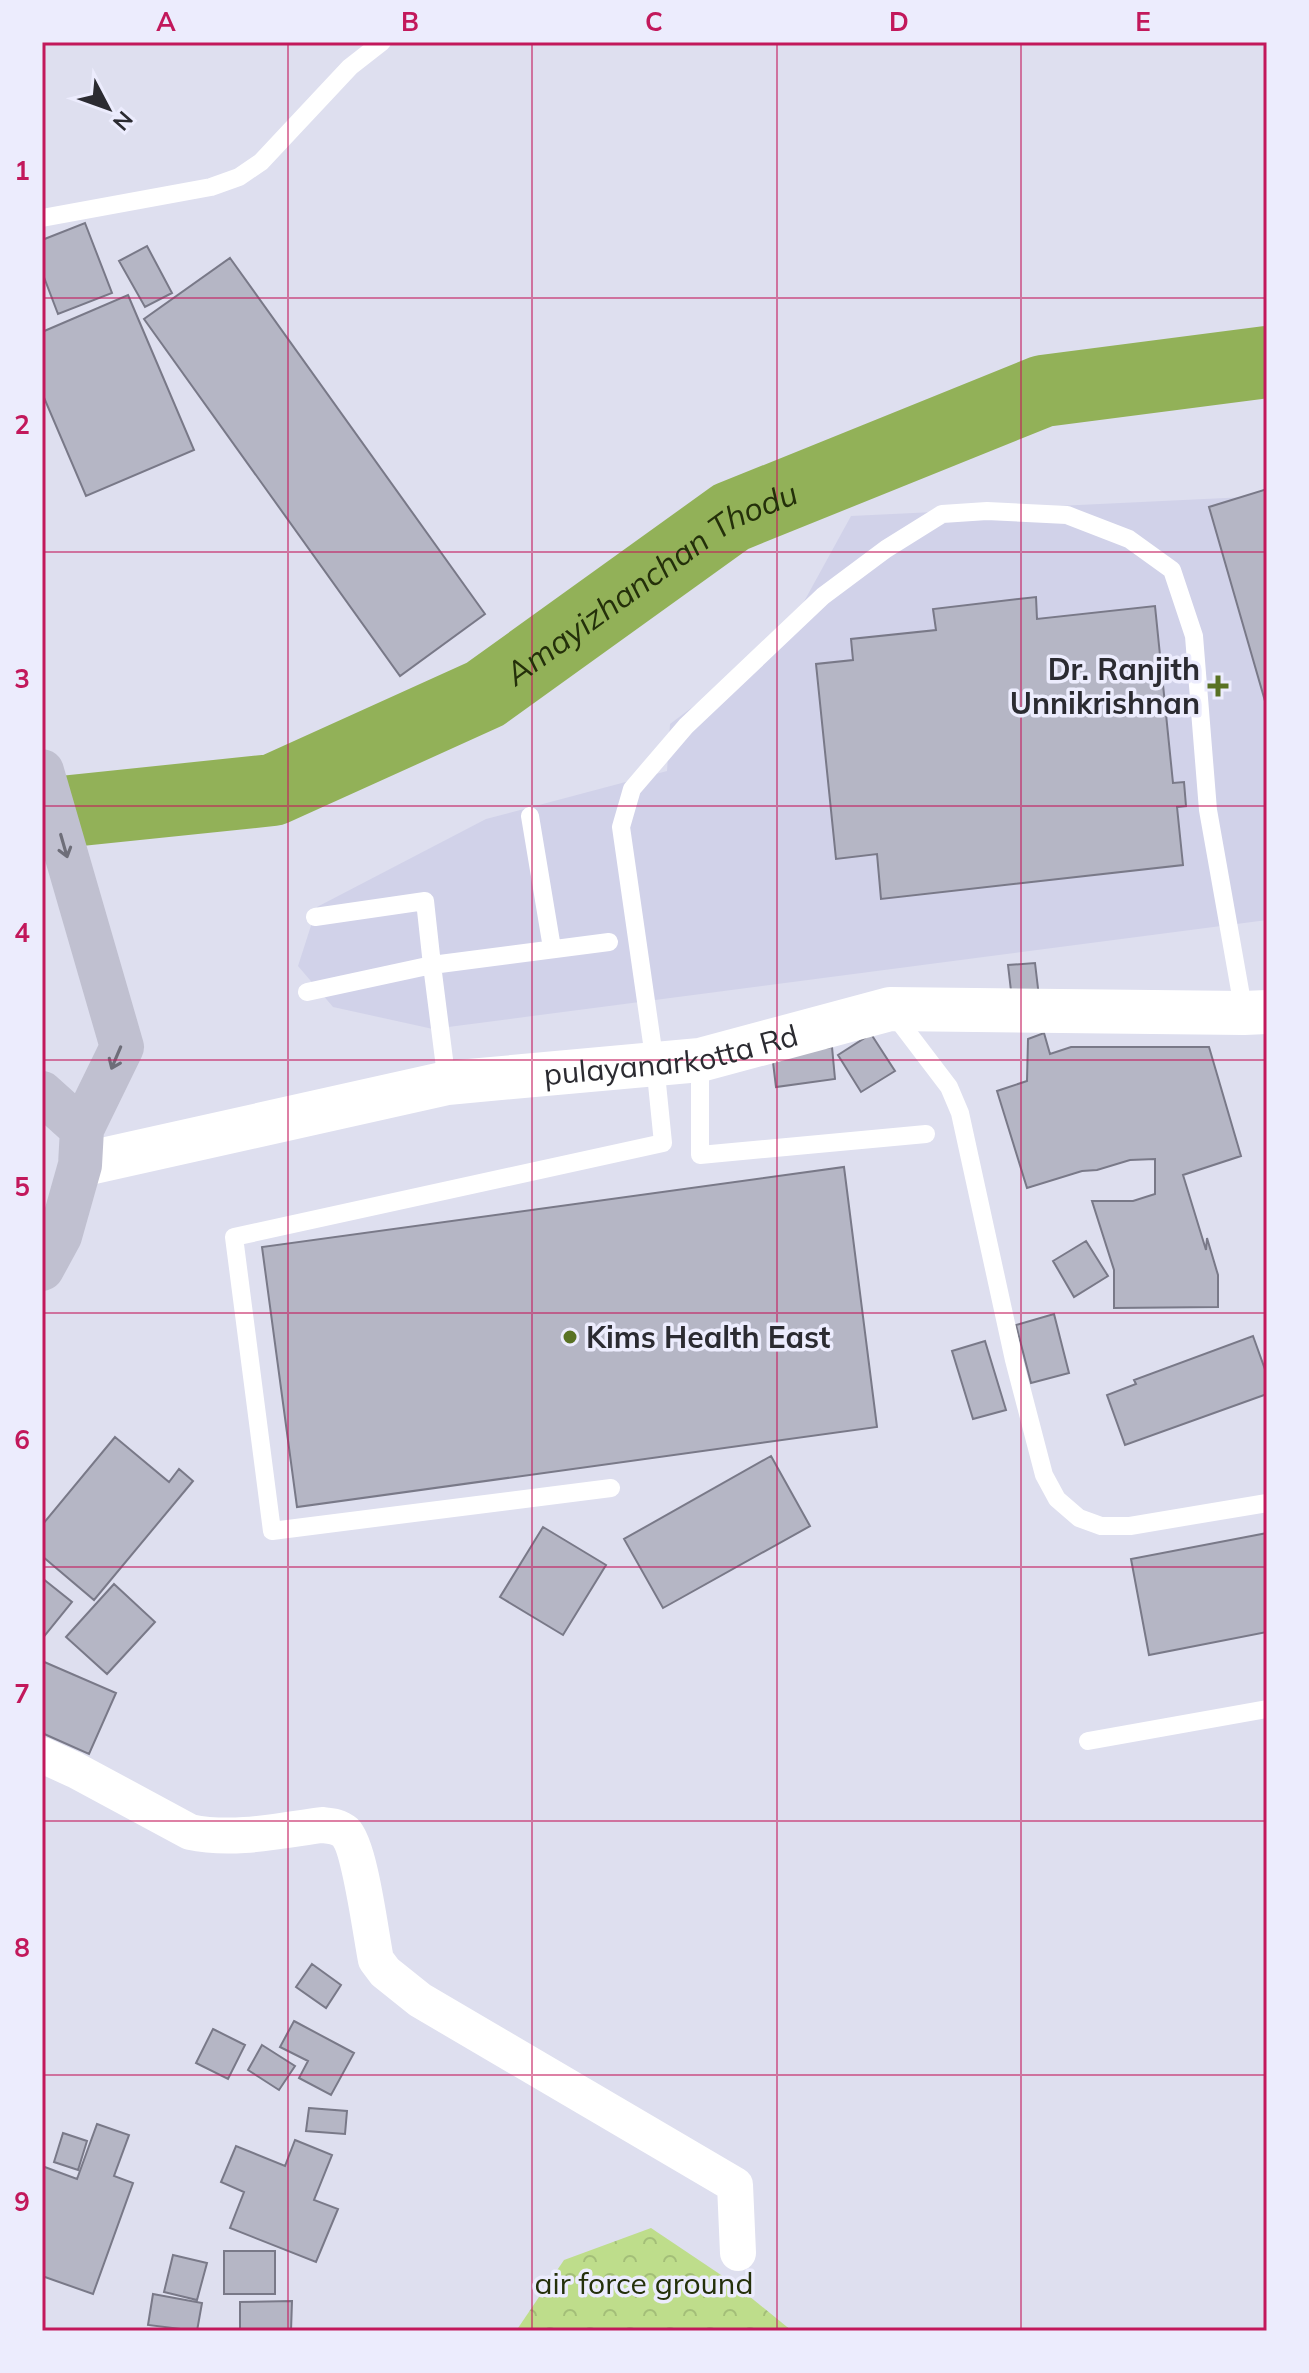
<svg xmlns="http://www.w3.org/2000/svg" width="1309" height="2373" font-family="Mulish,sans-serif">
<defs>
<pattern id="forest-crowns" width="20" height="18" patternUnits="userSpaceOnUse" patternTransform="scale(2)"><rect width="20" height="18" fill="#bedd8b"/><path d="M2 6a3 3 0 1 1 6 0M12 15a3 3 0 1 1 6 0" fill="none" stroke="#a3be78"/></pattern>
</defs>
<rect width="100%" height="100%" fill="#dedfef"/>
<path fill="#d1d2e9" d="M1267 496V920L433 1029 333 1007 298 966 317 907 486 819 667 771 670 724 784 638 851 516Z"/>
<path fill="url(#forest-crowns)" d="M651 2228 733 2283 792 2331H516L564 2260Z"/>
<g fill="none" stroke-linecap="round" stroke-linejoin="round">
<path stroke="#92b158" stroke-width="72" id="s1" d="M42 814 273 790 485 694 731 517 1043 391 1267 362"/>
</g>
<path fill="#b5b6c5" stroke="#797988" stroke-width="2" d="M85 223 112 293 58 314 42 272V240Z
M147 246 172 293 145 307 119 261Z
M230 258 485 614 400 676 144 319Z
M128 295 194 450 86 496 42 393V332Z
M1267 489V701H1265L1209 507Z
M1036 597 1037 619 1155 606 1173 783 1184 782 1186 806 1177 807 1183 865 881 899 877 854 836 859 816 664 853 660 851 639 936 630 933 609Z
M1035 963 1040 1005 1013 1008 1008 965Z
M1044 1033 1050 1054 1071 1047H1209L1241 1156 1183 1175 1206 1250 1207 1238 1218 1275V1307L1114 1308V1270L1092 1201H1133L1155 1194V1159L1130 1160 1097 1170 1082 1171 1027 1188 997 1091 1027 1081 1028 1039Z
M871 1034 895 1071 861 1092 838 1055Z
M832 1047 835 1079 776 1087 772 1054Z
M844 1167 877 1427 297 1507 262 1247Z
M1086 1241 1108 1276 1074 1297 1053 1261Z
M1054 1314 1069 1373 1031 1383 1016 1325Z
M1253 1336 1267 1375V1394L1125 1445 1107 1395 1136 1384 1134 1380Z
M985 1341 1006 1410 973 1419 952 1351Z
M115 1437 169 1482 179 1469 193 1481 94 1600 42 1556V1525Z
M771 1456 810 1526 663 1608 624 1539Z
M543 1527 606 1565 563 1635 500 1597Z
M1267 1533V1632L1149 1655 1131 1559Z
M42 1578 72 1602 42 1639Z
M114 1584 155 1622 107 1674 66 1637Z
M42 1661 116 1693 89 1754 42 1733Z
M312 1964 341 1985 326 2008 296 1987Z
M294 2021 354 2053 331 2095 299 2078 308 2061 280 2047Z
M213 2029 245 2045 228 2079 196 2063Z
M262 2045 295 2066 279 2090 248 2070Z
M309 2108 347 2111 345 2134 306 2131Z
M97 2124 129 2135 114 2176 133 2183 93 2294 42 2276V2166L77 2179Z
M63 2133 87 2141 78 2170 54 2162Z
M295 2140 332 2155 314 2200 338 2209 316 2262 230 2228 244 2192 221 2182 236 2146 285 2166Z
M224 2251H275V2294H224Z
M173 2255 207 2263 197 2300 164 2292Z
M153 2294 202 2303 197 2331 148 2325Z
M292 2301 291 2331H240V2302Z"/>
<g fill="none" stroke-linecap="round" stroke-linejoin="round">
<path stroke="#fff" stroke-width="18" d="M42 218 211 187 239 177 261 162 350 67 382 42
M530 816 552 948
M307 992 432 965 425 901 315 917
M892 1012 949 1087 960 1113 1014 1360 1044 1475 1057 1499 1079 1518 1101 1526H1130L1267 1503
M700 1060V1155L926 1134
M447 1083 432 965 609 942
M611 1488 272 1531 234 1237 663 1143 655 1064 621 827 632 789 686 726 823 596 886 549 942 514 987 511 1067 515 1129 539 1172 570 1194 636 1208 810 1244 1013
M1088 1741 1267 1709"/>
<path stroke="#fff" stroke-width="36" d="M42 1755 75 1770 190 1832C233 1841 278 1831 322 1825 331 1826 338 1826 345 1832 360 1846 371 1936 376 1960L385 1972 420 2000 735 2185 738 2253"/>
<path stroke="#fff" stroke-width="44" id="s2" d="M80 1165 447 1083 700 1060 890 1009 1244 1013 1267 1012"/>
<path stroke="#c0c0d0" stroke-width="44" d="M42 771 122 1047 82 1129 80 1165 60 1236 42 1269
M42 1093 82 1129"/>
</g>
<defs><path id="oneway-shaft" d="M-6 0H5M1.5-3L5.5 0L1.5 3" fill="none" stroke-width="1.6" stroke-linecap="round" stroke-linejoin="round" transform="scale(2)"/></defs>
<g stroke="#6e6e79">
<use href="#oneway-shaft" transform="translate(64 846) rotate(74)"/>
<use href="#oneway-shaft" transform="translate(116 1058) rotate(113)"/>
</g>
<path fill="none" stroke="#c2185b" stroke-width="2" stroke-opacity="0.55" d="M288 42V2331M532 42V2331M777 42V2331M1021 42V2331M42 298H1267M42 552H1267M42 806H1267M42 1060H1267M42 1313H1267M42 1567H1267M42 1821H1267M42 2075H1267"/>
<g fill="#597224" stroke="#ececfd" stroke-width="3">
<path d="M1214 674h8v8h8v8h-8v8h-8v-8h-8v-8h8z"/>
<circle cx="570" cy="1337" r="8"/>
</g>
<g text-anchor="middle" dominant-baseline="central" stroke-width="7" stroke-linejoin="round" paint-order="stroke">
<g font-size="30" font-weight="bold" fill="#2b2b31" stroke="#ececfd" text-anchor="end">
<text x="1200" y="669">Dr. Ranjith<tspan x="1200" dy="34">Unnikrishnan</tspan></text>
<text x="586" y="1337" text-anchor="start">Kims Health East</text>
</g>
<g font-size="30" fill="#2b2b31" stroke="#ececfd">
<text stroke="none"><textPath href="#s2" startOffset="602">pulayanarkotta Rd</textPath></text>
</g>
<g font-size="30" fill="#24300a" stroke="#ececfd">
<text x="644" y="2283">air force ground</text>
</g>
<g font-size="32" font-style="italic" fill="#24300a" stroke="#ececfd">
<text stroke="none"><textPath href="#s1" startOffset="666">Amayizhanchan Thodu</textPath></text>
</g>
</g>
<rect width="1309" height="2373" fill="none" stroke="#ececfd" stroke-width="88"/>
<g transform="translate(108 108) rotate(131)" stroke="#ececfd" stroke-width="6" paint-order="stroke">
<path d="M0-6L14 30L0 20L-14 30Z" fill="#2b2b31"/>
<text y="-12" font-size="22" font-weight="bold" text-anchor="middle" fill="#2b2b31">N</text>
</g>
<rect x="44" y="44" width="1221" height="2285" fill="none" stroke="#c2185b" stroke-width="3"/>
<g font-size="26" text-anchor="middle" font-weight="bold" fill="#c2185b">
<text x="166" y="31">A</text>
<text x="410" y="31">B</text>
<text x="654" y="31">C</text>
<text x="899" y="31">D</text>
<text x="1143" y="31">E</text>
<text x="22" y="180">1</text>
<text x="22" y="434">2</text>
<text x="22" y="688">3</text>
<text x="22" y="942">4</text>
<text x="22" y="1196">5</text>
<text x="22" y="1449">6</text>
<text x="22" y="1703">7</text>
<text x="22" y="1957">8</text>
<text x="22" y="2211">9</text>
</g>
</svg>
